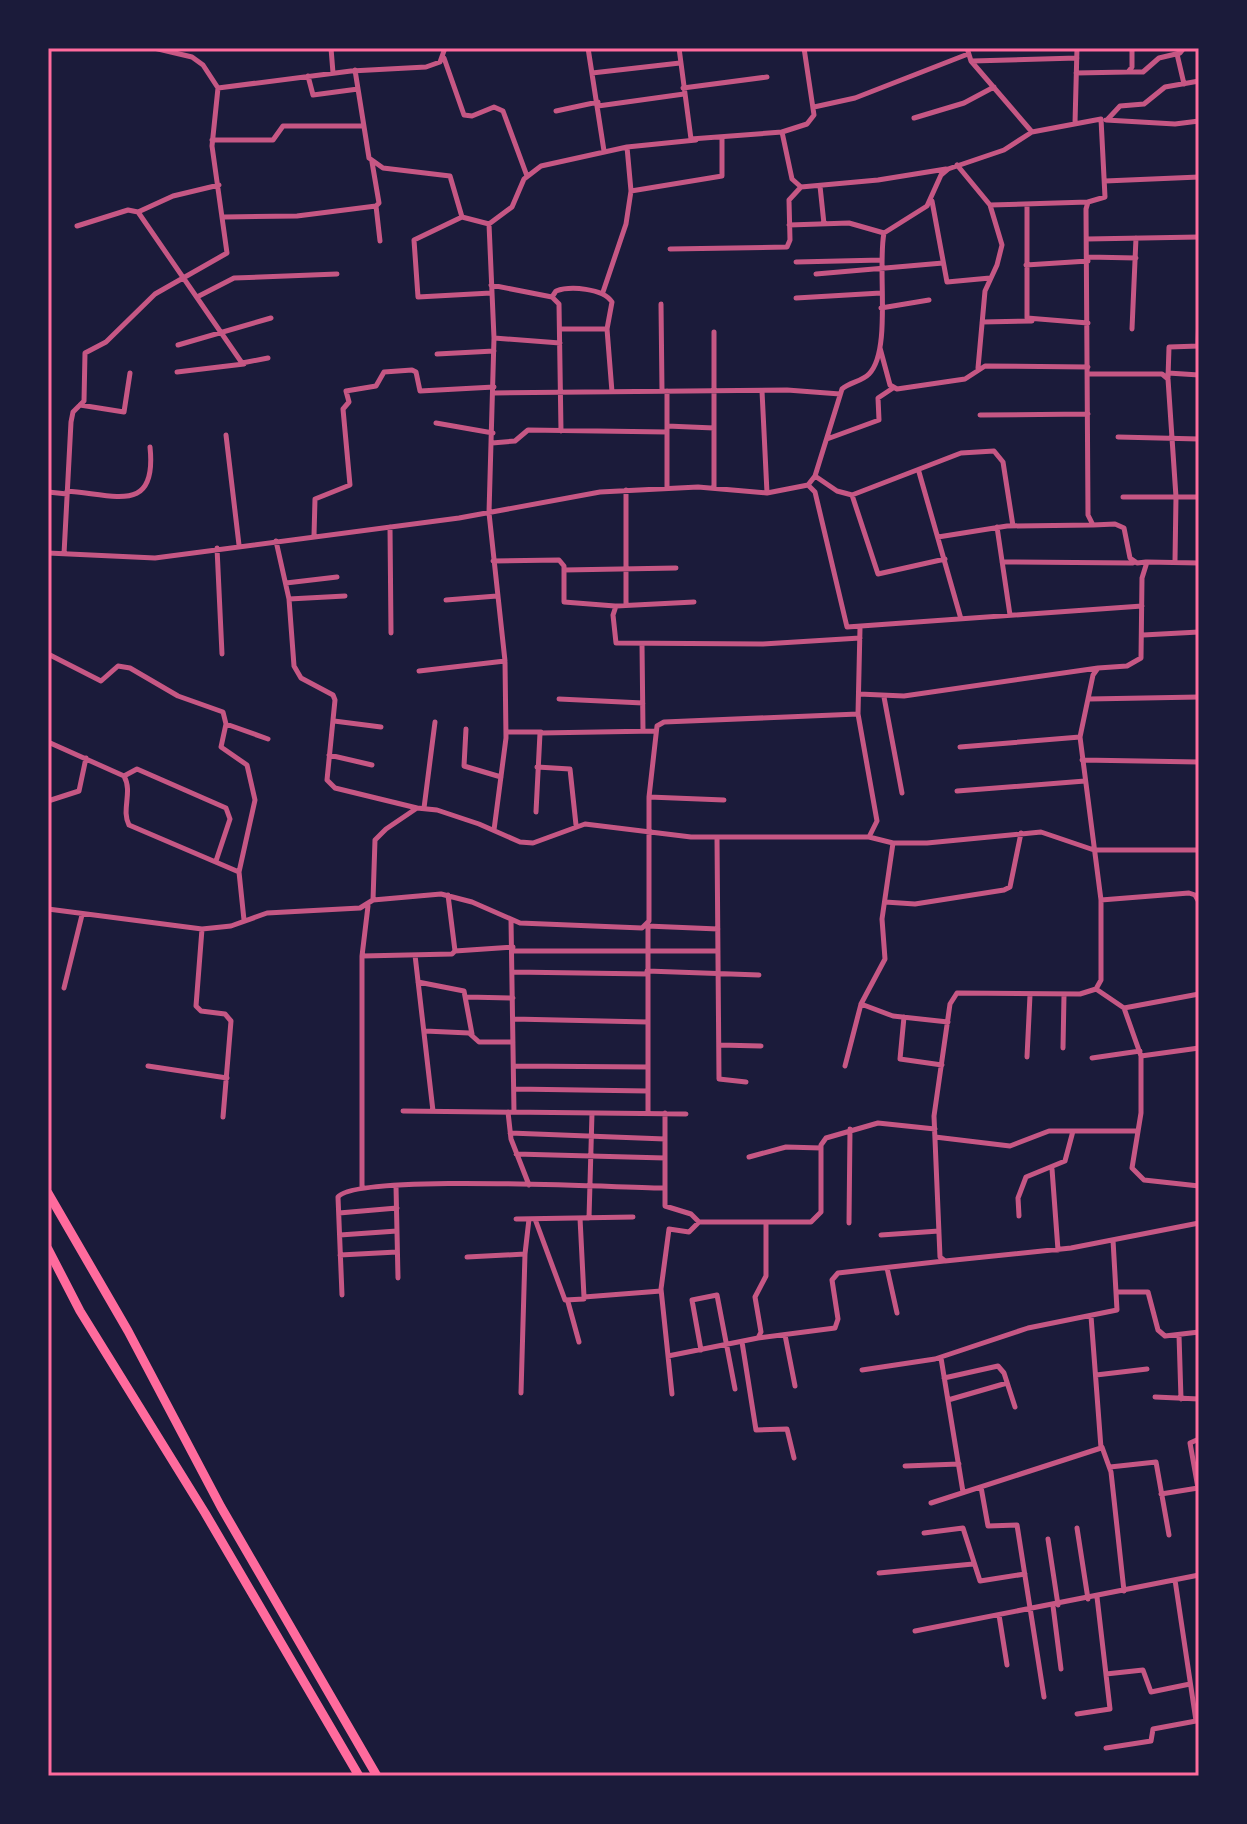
<svg xmlns="http://www.w3.org/2000/svg" width="1247" height="1824" font-family="Signika,sans-serif">
<rect width="100%" height="100%" fill="#1b1b3a"/>
<g fill="none" stroke-linecap="round" stroke-linejoin="round">
<path stroke="#c65784" stroke-width="5" d="M331 48 333 73
M588 48 604 151
M679 48 691 139 782 132 792 179 801 187 878 180 946 169
M967 48 971 61 1032 132
M1177 54 1184 84
M444 58 464 115 472 116 494 107 503 111 527 176
M972 61 1077 58
M355 70 369 158 383 168 450 176 462 217
M1129 72H1143L1159 58 1180 53 1184 48
M592 73 680 63
M1076 73 1128 72 1132 67V48
M308 76 313 95 358 89
M218 88 351 71 426 67 440 62 445 48
M683 88 767 77
M598 106 684 94
M814 107 855 98 968 54
M556 111 598 102
M914 118 964 103 994 87
M1106 120 1175 124 1199 121
M1107 120 1120 106 1144 104 1165 87 1199 81
M1075 123 1077 48
M782 132 807 124 814 115 804 48
M212 140H273L283 126H363
M627 147 631 191
M957 165 990 205 1088 202
M1105 181 1199 177
M820 186 824 224
M932 201 947 282 990 278
M376 206 380 241
M1027 206V318L1088 323
M138 212 173 196 219 185
M224 217 297 216 376 206 379 203 372 162
M489 224 462 217 414 240 418 297 491 293
M789 225 849 223 884 233
M77 226 128 210 138 212 242 363 268 358
M1087 239 1199 237
M670 249 787 247 790 240 789 200 801 187
M1088 257 1136 258
M796 262 882 260
M1026 265 1088 261
M816 274 943 263
M491 285 552 297 559 304 561 431
M603 292 626 224 631 191 722 176V137
M197 297 234 278 337 274
M552 297 556 291C570 286 603 288 612 302L607 329 612 392
M796 298 881 293
M661 304 662 391
M881 308 929 300
M982 322 1032 321
M560 329H607
M1132 329 1136 238
M494 338 560 343
M178 345 271 318
M1198 345 1199 312
M880 348 890 385 897 389 965 379 985 366 1088 367
M437 354 494 351
M978 368 985 291 997 265 1002 245 990 205
M177 372 244 364
M1168 373 1199 375
M1088 374H1162L1168 379 1176 497 1175 561
M1168 378 1169 347 1199 346
M762 391 767 493
M494 393 787 390 840 394
M80 405 124 412 130 373
M980 415 1088 414
M436 423 493 433
M667 426 714 428
M226 435 239 545
M1118 437 1199 439
M827 439 879 420 878 398 893 388
M492 443 515 441 528 430 667 432
M919 472 961 619
M815 476 837 491 852 495 961 453 994 451 1003 462 1013 526
M808 485 815 476 842 389C850 382 861 382 869 374 892 351 877 267 884 233L927 206 941 175 948 169 1004 150 1032 132 1101 119 1105 197 1088 202 1086 209 1088 515 1093 525 1115 524 1124 528 1130 558 1137 563 1146 562
M667 488V391
M714 488V332
M626 490V604
M67 491C116 495 157 514 150 447
M48 492 67 494
M852 495 878 574 945 559
M1123 497H1199
M390 527 391 633
M997 527 1010 615
M314 536 315 499 350 485 343 409 349 402 346 391 376 386 384 372 412 370 416 372 420 391 494 387
M938 537 1007 526 1092 525
M276 541 289 599 294 666 301 678 333 695 335 700 327 780 335 788 417 808
M217 548 222 654
M48 553 155 558 459 518 600 492 698 487 767 493 808 485 815 492 847 627 1142 606
M64 554 71 422 73 412 84 401 85 353 106 342 155 294 227 253 212 146 218 88 203 65 192 57 154 48
M493 561 559 560 564 566V602L615 606
M1002 562 1133 563
M1199 563 1147 562 1142 578 1141 658 1127 666 1098 668 1093 675 1080 737 1101 900V980L1096 989 1080 994 957 993 950 1004 934 1116 940 1257 945 1261 1071 1248 1199 1223
M564 570 676 568
M286 583 337 577
M289 599 345 596
M446 600 497 596
M694 602 616 606 613 615 616 643 763 644 860 638
M1143 635 1199 632
M642 644 643 731
M48 654 101 681 118 666 130 668 178 696 223 712 226 724 221 747 247 765 255 800 239 872
M419 671 505 661 489 513 494 338 489 224 512 207 524 179 541 166 627 147 696 140
M859 694 904 696 1098 668
M884 697 902 793
M559 699 643 703
M1089 699 1199 697
M334 721 381 727
M226 724 268 739
M466 729 464 766 501 777
M506 732H541
M48 742 124 776C133 792 121 810 129 825L239 872 244 920
M960 747 1080 737
M329 755 372 765
M1082 760 1199 762
M537 767 570 769 576 825
M124 776 137 769 226 808 230 819 216 861
M957 791 1085 781
M649 797 724 800
M48 801 79 791 86 758
M424 808 435 722
M536 812 540 733 655 731
M494 830 506 738 505 662
M869 837 893 843H927L1041 832 1094 850H1199
M717 838 719 1079 746 1082
M373 900 441 894 472 902 520 923 642 928 649 921V797L657 726 664 722 858 714
M1101 900 1189 893 1195 895 1199 902
M885 902 915 904 1004 890 1010 887 1021 833
M48 909 202 929 231 926 267 913 360 908 373 900 375 840 386 829 417 808 437 810 479 824 520 842 533 843 585 824 691 837H869L877 821 858 714 860 628
M511 920 514 1112
M647 926 718 929
M648 926V1113
M202 929 196 1006 201 1011 225 1014 231 1021 223 1117
M455 951 513 947
M513 951H718
M415 955 433 1111
M362 956 452 954 455 951 448 895
M647 971 759 975
M513 972 648 974
M418 982 464 991 472 1034
M64 988 82 915
M1096 989 1124 1008 1141 1056V1113L1132 1168 1144 1180 1199 1186
M467 997 513 998
M861 1004 893 1016 948 1022
M1124 1008 1199 994
M904 1017 900 1059 942 1065
M513 1019 648 1022
M425 1031 469 1033 479 1042H513
M719 1045 761 1046
M1063 1048 1064 995
M1141 1056 1199 1048
M1027 1057 1030 995
M1092 1058 1140 1051
M148 1066 227 1078
M514 1066 648 1067
M845 1066 861 1004 885 959 882 919 893 843
M514 1089 648 1091
M403 1111 686 1114
M508 1112 511 1139 529 1185
M665 1113V1206L691 1214 699 1222
M510 1133 665 1139
M935 1137 1010 1146 1049 1131H1138
M516 1154 665 1158
M749 1157 786 1147 821 1148
M1052 1169 1058 1250
M396 1186 398 1278
M362 1187V956L368 906
M339 1213 397 1208
M1019 1216 1018 1198 1026 1177 1065 1161 1073 1131
M580 1218 584 1297 661 1291
M589 1218 592 1113
M516 1219 633 1217
M535 1219 565 1300 584 1299
M849 1223 850 1129
M340 1235 397 1231
M881 1235 939 1231
M340 1255 397 1252
M467 1257 525 1254 529 1219
M887 1268 897 1313
M1118 1292H1148L1158 1330 1165 1336 1199 1332
M342 1295 338 1197C355 1173 621 1188 665 1188
M568 1302 579 1342
M785 1335 795 1386
M1179 1335 1181 1399
M758 1338 835 1328 838 1319 832 1280 838 1273 944 1261
M742 1342 756 1430 787 1429 794 1458
M701 1350 692 1300 717 1295 735 1389
M668 1356 758 1338 761 1332 755 1297 766 1276V1222
M941 1358 963 1492
M862 1370 935 1359 1028 1328 1117 1310 1113 1240
M1096 1375 1147 1369
M944 1378 998 1366 1004 1373 1015 1407
M521 1393 525 1254
M672 1394 661 1289 669 1229 689 1232 699 1222H811L821 1212V1145L826 1138 878 1123 935 1129
M1155 1397 1199 1399
M948 1400 1007 1383
M1102 1447 1111 1472 1124 1591
M905 1466 959 1464
M1110 1467 1156 1462 1169 1535
M981 1487 988 1526 1017 1525 1044 1697
M1198 1488 1190 1443 1199 1439
M1161 1494 1198 1488
M931 1503 1101 1448 1091 1316
M1077 1528 1088 1599
M924 1533 963 1528 980 1581 1025 1574
M1048 1539 1058 1605
M879 1573 973 1564
M1053 1606 1061 1669
M999 1615 1007 1665
M915 1631 1199 1575
M1106 1674 1143 1670 1151 1692 1190 1684
M1077 1714 1110 1709 1097 1597
M1106 1748 1151 1741 1153 1729 1196 1721 1175 1580"/>
<path stroke="#ff6b9d" stroke-width="9" d="M48 1193 128 1331 221 1507 377 1776
M48 1249 80 1311 205 1513 359 1776"/>
</g>
<rect width="1247" height="1824" fill="none" stroke="#1b1b3a" stroke-width="100"/>
<rect x="50" y="50" width="1147" height="1724" fill="none" stroke="#ff6b9d" stroke-width="3"/>
</svg>
